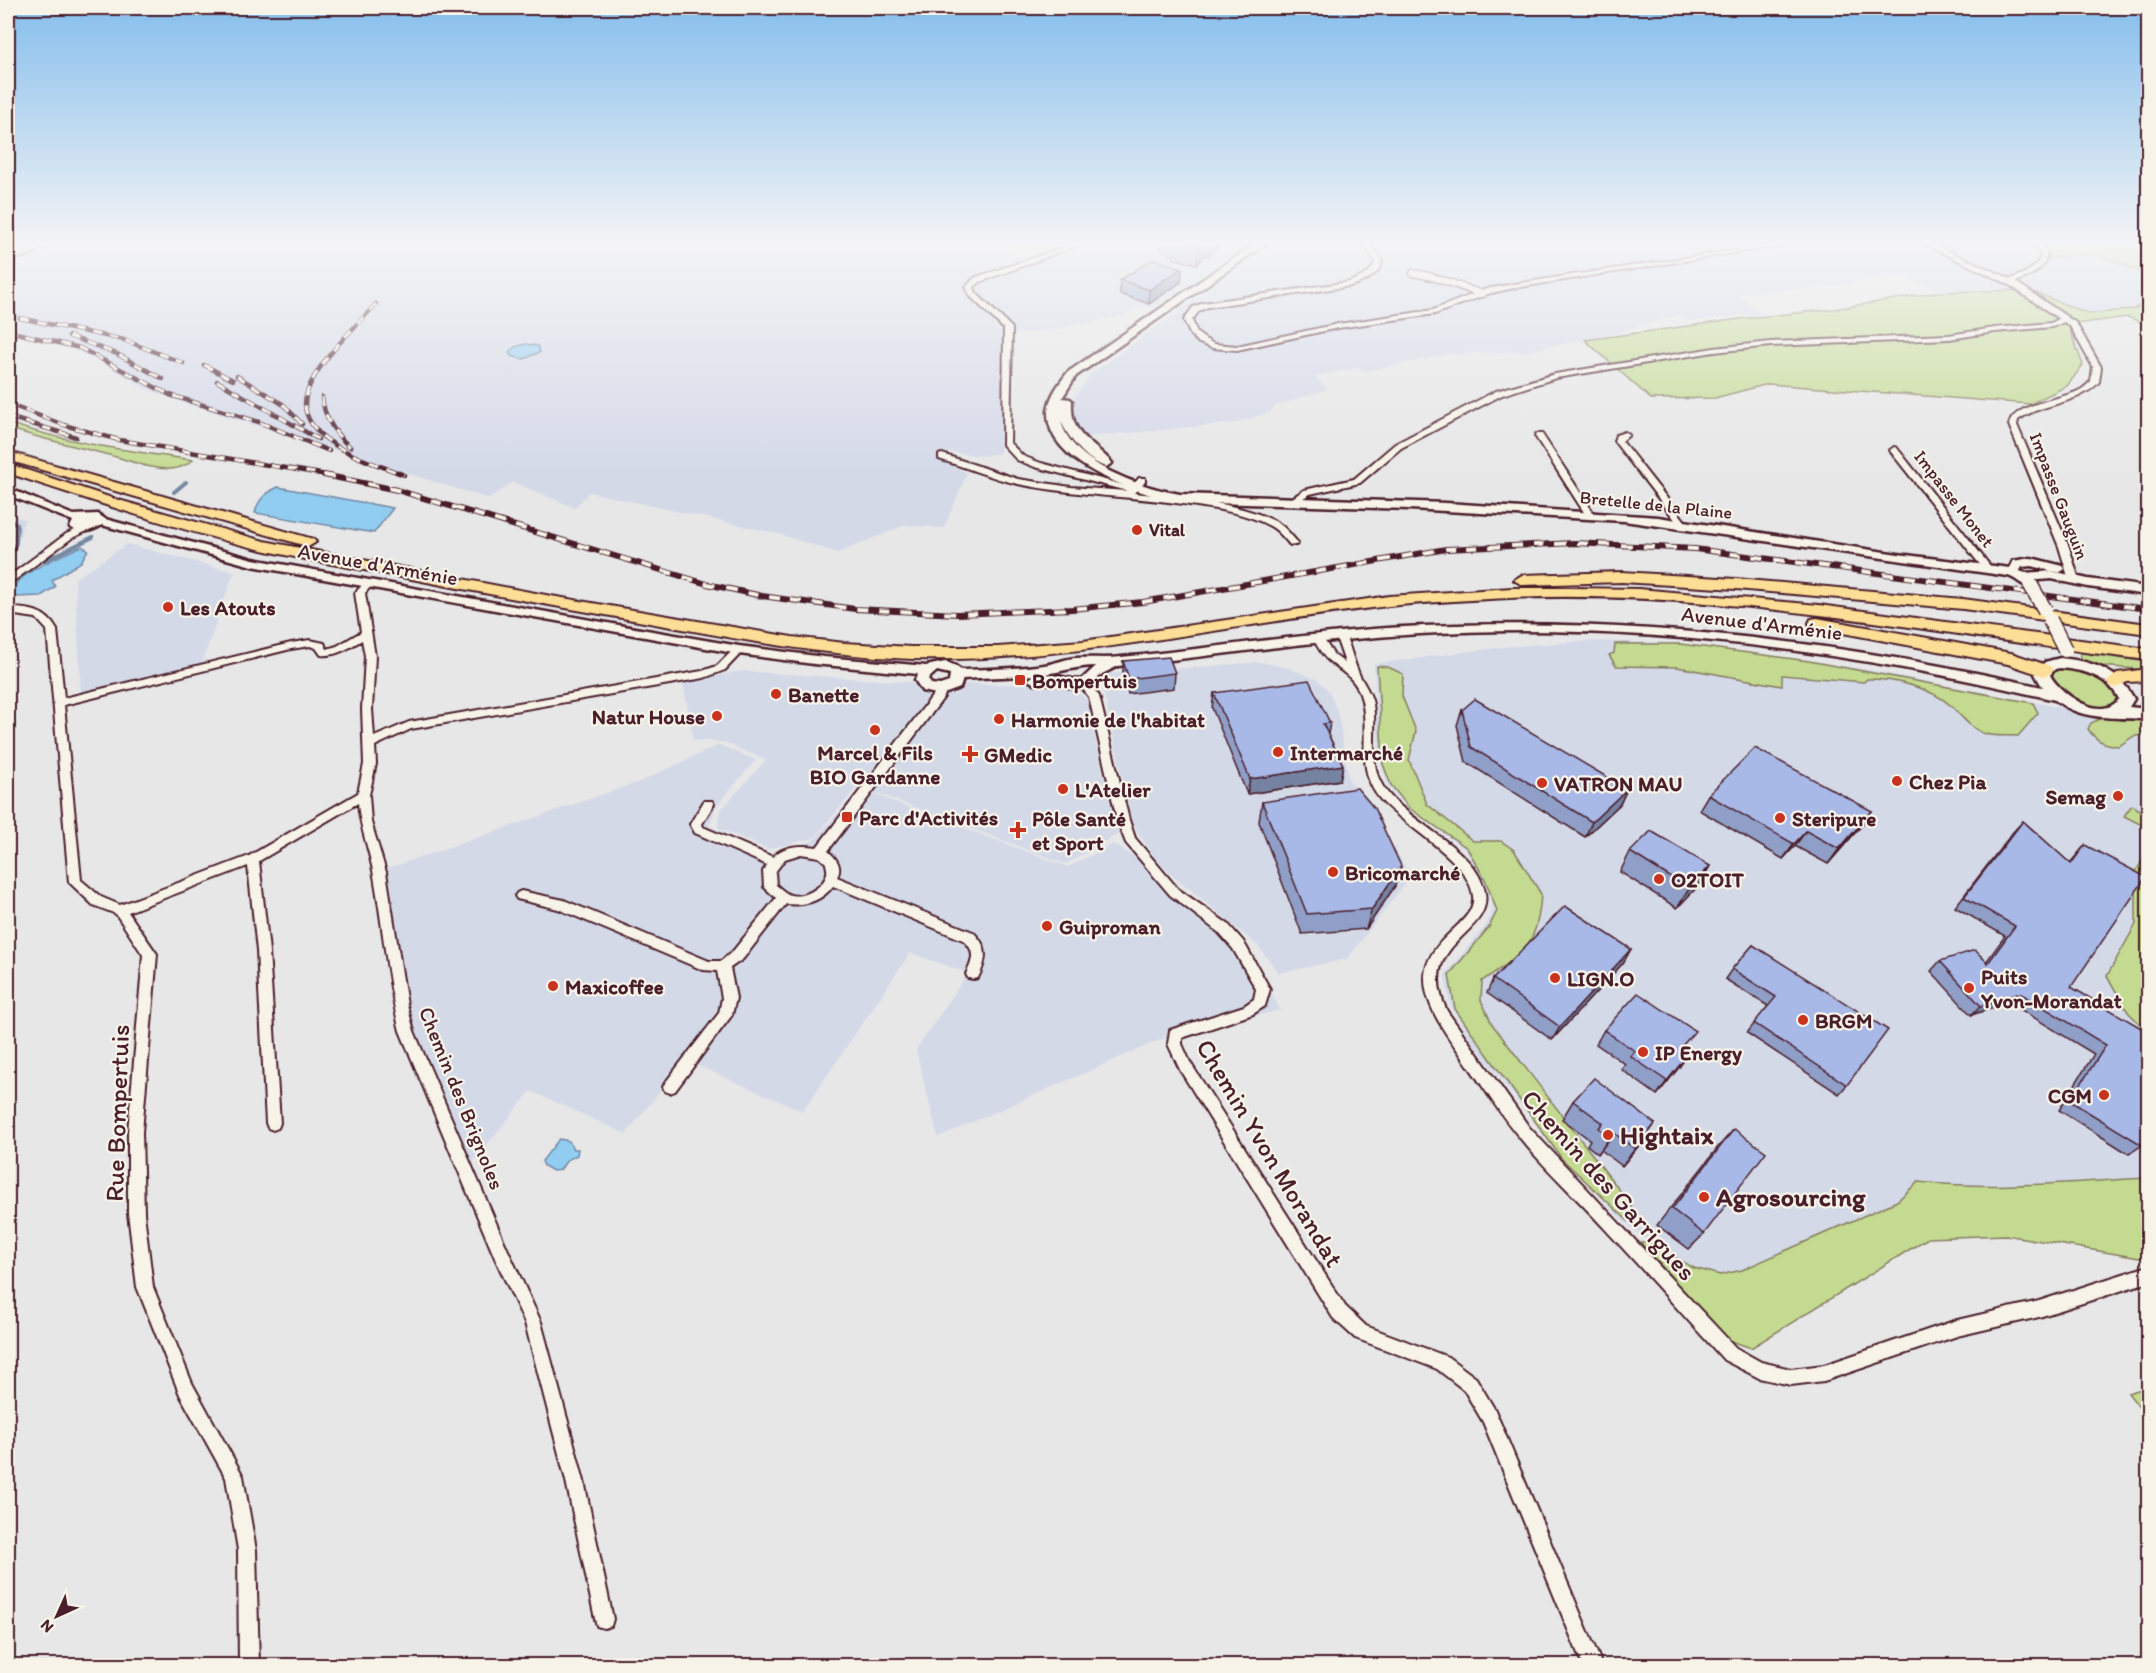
<svg xmlns="http://www.w3.org/2000/svg" width="2156" height="1673" font-family="Itim,sans-serif">
<rect width="100%" height="100%" fill="#e7e7e8"/>
<filter id="ink" filterUnits="userSpaceOnUse"><feTurbulence type="fractalNoise" baseFrequency=".0167" numOctaves="2"/><feDisplacementMap in="SourceGraphic" scale="12" xChannelSelector="R" yChannelSelector="G"/><feConvolveMatrix kernelMatrix="1 2 1 2 8 2 1 2 1" color-interpolation-filters="sRGB"/></filter>
<g filter="url(#ink)">
<path fill="#d4d9e8" d="M63 243H995L1030 261 964 287 1004 331 1000 453 984 456 949 452 937 459 967 473 944 528 905 525 838 553 775 533 589 492 575 508 513 482 489 499 187 404 145 389 108 366 75 350 8 334V268Z
M1087 243H1250L1155 307 1140 306 1125 316 1052 330 1012 334 1011 327 976 293 975 287 982 281Z
M1272 243H2041L2049 252 2050 258 2097 254 2148 275V301L2134 309 2089 314 2029 290 1938 292 1904 274 1840 285 1737 294 1761 314 1690 321 1679 315 1612 334 1526 351 1450 354 1362 372 1358 368 1314 376 1328 389 1275 406 1270 412 1235 423 1084 437 1074 416 1075 397 1090 375Z
M8 515 25 519 10 563 8 565Z
M127 544 234 572 202 663 81 694 75 579Z
M1587 641 1679 643 1864 669 2058 707 2134 730 2148 731V1252L1929 1202 1742 1270 1719 1275 1694 1268 1648 1242 1621 1219 1560 1156 1470 1039 1450 1005 1445 975 1487 924 1493 909 1483 880 1465 850 1403 803 1388 786 1379 758 1374 664 1503 647Z
M1262 662 1291 669 1318 680 1329 691 1338 714 1349 780 1381 823 1410 877 1347 959 1279 973 1257 945 1156 861 1132 822 1101 681 1106 674Z
M741 671 909 682 921 684 930 693 955 695 961 687 967 684 1060 685 1080 694 1089 702 1091 722 1118 834 1066 864 858 786 814 838 767 849 718 828 720 811 766 760 723 742 693 740 683 682Z
M719 745 756 760 716 806 709 826 767 854 813 841 860 789 1068 867 1113 844 1141 860 1253 955 1280 1010 1162 1039 938 1137 916 1050 968 973 910 953 803 1111 684 1060 626 1134 531 1091 471 1164 410 1023 383 870 639 782Z"/>
<path fill="#c3da90" stroke="#867c5e" stroke-width="1.5" d="M2041 243H2148V275L2097 254 2049 258V252Z
M2029 290 2089 314 2134 309 2148 301V325L2128 317 2068 325 2083 365 2067 386 2030 404 1768 384 1715 398 1651 399 1585 340 1747 318 1835 309 1938 292Z
M8 423C68 443 131 451 193 460 187 465 181 468 172 469 150 470 127 459 105 454 72 445 40 439 8 428Z
M1615 644H1680L1809 661 2033 703 2038 713 2018 736C2008 735 1995 737 1986 734 1971 730 1960 714 1950 705 1931 688 1892 678 1867 679L1864 682 1782 675V686L1677 667 1616 666 1609 655 1614 653Z
M2080 653 2148 662V670L2100 666 2081 659Z
M1377 666 1388 667 1403 674 1402 696 1416 731 1409 760 1427 804 1473 841H1501L1514 850 1541 894C1538 947 1523 953 1482 981L1481 1000 1492 1024 1630 1204 1634 1213 1628 1221 1562 1159 1455 1009 1449 975 1489 927 1497 911 1485 879 1467 848 1409 808 1391 785 1383 764Z
M2067 668C2083 669 2119 679 2116 701 2102 713 2073 706 2061 693 2057 689 2053 682 2050 676L2059 669Z
M2102 718 2143 721 2148 724V735L2134 736 2119 746C2105 745 2096 741 2088 729L2091 723Z
M2132 805 2148 816V1032L2128 1012 2107 976 2136 924V871L2147 853 2146 827 2124 816Z
M2148 1174V1256L2139 1258 2006 1235 1928 1238 1751 1348 1726 1339 1640 1242H1648L1694 1268 1720 1275 1742 1270 1897 1201 1918 1182C1994 1190 2071 1182 2147 1178Z
M2148 1387V1419L2128 1393Z"/>
<path fill="#90cdf1" stroke="#7487a2" stroke-width="1.5" d="M526 344 538 346 540 352 524 359 511 356 509 352 515 347Z
M278 487 393 508 374 533 255 513C258 499 266 493 278 487Z
M82 546 88 550 81 562 52 580 55 587 41 596 14 597 11 591C19 572 63 555 82 546Z
M559 1139 569 1141 573 1149H578L577 1155 567 1160 560 1170 553 1171 544 1166 542 1161Z"/>
<g fill="none" stroke-linecap="round" stroke-linejoin="round">
<path stroke="#7487a2" stroke-width="4" d="M174 492 186 482
M8 519 17 524 16 543 8 561
M44 561 93 537"/>
<defs>
<path id="pedestrian" d="M1413 273C1437 276 1459 287 1483 294"/>
<path id="minor" d="M1076 243H1084L980 282 974 287 976 293 1012 328 1010 443 1023 456 1041 463 1131 487 1139 478H1145V482L1134 493C1176 497 1242 502 1278 523 1286 528 1292 536 1298 543L1296 545H1290C1284 538 1278 530 1270 526 1246 513 1217 509 1190 505 1133 496 1075 496 1018 484 991 478 965 467 939 459V455L942 454 1018 479 1071 487 1127 491 1035 467 1017 460 1003 445 1004 329 970 296 966 287 974 278Z
M1360 243H1367L1379 255 1382 262C1379 276 1363 282 1351 286L1208 307 1199 311 1192 320 1197 333 1205 339 1214 344 1237 346 1338 324 1433 310 1486 289 1514 284 1784 243H1798L1514 288 1491 293 1435 314 1338 328 1237 350 1212 348 1199 343 1190 334 1184 320 1193 307 1203 303 1349 282C1359 278 1372 274 1375 262L1369 252Z
M1922 243H1930L2011 279C2024 273 2040 269 2041 252L2032 243H2039L2047 251C2047 270 2031 275 2016 282L2076 323 2101 367 2099 382C2078 405 2043 402 2018 420L2017 425 2069 547 2079 580 2077 582 2074 583 2069 580 2059 547 2009 425C2013 403 2062 400 2080 390 2084 388 2088 384 2091 381L2093 367 2070 326 2064 322 2052 327 1995 332 1949 339 1771 346 1714 352 1556 378 1502 395 1401 448 1360 483 1310 494 1293 504 1288 501 1304 490 1354 479 1395 444 1496 391 1555 374 1714 348 1771 342 1949 335 1995 328 2051 323 2059 319 2008 284Z
M1625 432 1629 435 1622 441 1685 521V525H1679L1614 441 1616 435Z
M1536 434H1542L1595 515 1593 517H1587L1535 436Z
M1894 447 1897 448 1991 567V571H1985L1891 452 1890 450Z
M2148 482V512L2143 509 2144 485Z
M84 526 87 527V531L72 538 11 583 8 584V577L66 534Z
M368 581 373 584 365 593 375 656 372 709 374 737 409 722 702 671 717 666 735 648 739 647 744 650 725 670 704 678 411 729 375 746 376 764 369 795 371 822 386 872 407 1005 414 1031 506 1246 541 1322 584 1481 613 1619 611 1626 604 1628 597 1626 595 1619 566 1481 525 1323 494 1256 400 1031C387 980 383 927 374 876 370 851 360 829 358 803L259 861 269 951 280 1123 278 1128 273 1130 268 1128 266 1123 257 951 248 866 128 912 157 954 142 1132 144 1213 153 1287 192 1383 243 1476 256 1550 259 1666H239L238 1550 226 1478 180 1395 137 1287 128 1213V1132L143 955 116 914 93 905 69 882 47 630 36 618 8 614V608C29 608 46 610 57 630L64 698 291 643 310 640 324 643 327 649 337 646 361 632 355 593 365 582ZM362 640 365 656 362 709 364 764 358 793 249 856 120 905 101 897 81 880 64 705 291 649 310 646 316 648 321 655C336 657 350 647 362 640Z
M1341 634 1346 637C1351 650 1354 663 1360 676 1365 686 1371 693 1373 704 1377 729 1369 757 1380 781 1398 819 1472 844 1484 888 1498 936 1413 939 1447 1011L1529 1127 1736 1348 1761 1362 1791 1369 1824 1365 1957 1320 2039 1301 2148 1266V1282L2039 1317 1957 1336 1824 1381 1791 1385 1759 1378 1724 1360C1684 1316 1645 1272 1604 1228 1577 1198 1546 1170 1520 1138 1502 1117 1488 1094 1472 1071 1458 1050 1441 1030 1431 1006 1404 941 1477 930 1473 896 1469 859 1403 826 1380 799 1352 766 1374 725 1358 689 1352 676 1339 670 1329 661 1322 656 1318 646 1313 639L1314 637H1322L1334 655 1345 663 1336 637Z
M1084 680 1088 681 1099 696 1129 820 1135 838 1178 889 1228 924 1243 941 1270 989 1265 1006 1253 1014 1182 1038V1044L1190 1062 1345 1306 1366 1326 1448 1357 1476 1378 1495 1410 1600 1660 1597 1666H1583L1483 1422 1464 1390 1437 1369 1355 1338 1333 1318 1180 1070 1168 1044 1170 1030 1244 1006 1254 999 1256 989 1233 949 1218 932 1170 895 1126 843 1117 820 1089 697 1079 684Z
M940 690 945 694 944 697 828 851C836 858 843 866 837 877L973 932C989 947 987 960 978 978L973 979 968 978 966 974C973 960 976 951 963 940L833 886C821 902 804 906 786 904L743 959 730 968 736 998 732 1015 675 1091 670 1093 665 1091 663 1087 665 1083 719 1013 722 998 717 971 703 970 558 909 517 899 515 896 517 893 521 891 564 900 709 961H721L733 951 776 898 764 887 763 871 767 865 695 833 690 824 704 801H712L714 804 702 824 703 827 773 857C783 845 802 845 817 847L936 691ZM801 854 819 857 826 863C826 866 828 870 827 873 824 888 802 900 788 894 784 892 779 887 776 885L775 872 785 859Z"/>
<path id="tertiary" d="M8 488 73 515 98 514 105 519 253 559 635 628 739 646 824 657 926 666 945 662 954 665 961 670C989 669 1017 669 1044 665 1055 664 1066 658 1076 658 1091 657 1106 659 1121 657 1222 648 1322 630 1424 626 1636 617 1848 642 2055 690L2062 695 2055 700C1850 651 1631 621 1420 634 1319 640 1219 655 1118 666L1102 674 1089 687 1084 688H1072L1054 683 1035 684 1028 680C1040 667 1065 680 1081 680L1096 666C1077 666 1062 672 1044 674 1018 677 990 677 963 679L960 688 941 695 922 691 915 680 918 674 814 664 739 654 252 566 102 525C92 531 80 535 70 527L73 521 8 495ZM937 671 950 674 949 682 940 685 931 684 928 679Z
M2031 558 2063 566 2065 569 2059 573 2031 566 2022 567 2017 576H2009L2007 573 2013 561Z
M2052 571 2088 579 2148 587V595L2088 587 2052 579 2024 581 2018 577 2024 573Z"/>
<path id="secondary" d="M42 243H54L25 256 8 260V254Z
M1256 243H1267L1076 376 1062 398 1070 399 1072 401C1070 438 1092 440 1112 463L1106 467C1086 461 1069 439 1061 421 1072 465 1141 487 1180 494L1446 503 1658 517 1898 554 2010 568 2029 574 2037 584 2030 588C2023 586 2017 579 2008 576L1624 521 1410 509 1180 502C1140 494 1046 465 1048 412 1049 396 1059 384 1068 372Z
M2060 658C2092 661 2119 670 2134 699L2129 707 2148 709V719C2103 717 2059 722 2035 674L2045 662ZM2060 668C2084 670 2108 676 2119 699 2101 723 2060 694 2050 675L2055 669Z"/>
<path id="trunk" d="M16 454 313 539 316 542 308 547 303 545 11 461 9 458 11 455Z
M8 464 115 499 264 541 551 596 792 637 845 643 911 647H998L1083 641 1389 596 1512 588H1570L1639 589 1819 605 2148 649V660C1937 635 1724 589 1509 598 1469 600 1429 602 1389 606 1230 623 1075 663 913 659 812 655 711 634 611 616 536 603 461 589 386 574 344 566 300 559 258 549 173 528 90 500 8 473Z
M1622 572 1736 579 1963 599 2148 624V634L1963 609 1736 589 1622 582 1522 585 1514 580 1522 575Z
M1817 618 2011 653 2050 666 2053 670 2050 674 2044 676 2008 664 1811 627 1809 623 1811 619Z
M2148 669V681L2127 682 2116 688 2110 686 2107 682 2117 673Z"/>
</defs>
<use href="#pedestrian" stroke="#4a1f2b" stroke-width="9"/>
<use href="#minor" stroke="#4a1f2b" stroke-width="4"/>
<use href="#tertiary" stroke="#4a1f2b" stroke-width="5"/>
<use href="#secondary" stroke="#4a1f2b" stroke-width="5"/>
<use href="#trunk" stroke="#4a1f2b" stroke-width="4"/>
<use href="#pedestrian" stroke="#f7f3e8" stroke-width="6"/>
<use href="#minor" fill="#f7f3e8" fill-rule="evenodd"/>
<use href="#tertiary" fill="#f7f3e8" fill-rule="evenodd"/>
<use href="#secondary" fill="#f7f3e8" fill-rule="evenodd"/>
<use href="#trunk" fill="#fdde96" fill-rule="evenodd"/>
<defs>
<path id="rail-far1" d="M376 304C355 328 306 371 305 404 305 419 317 433 329 441 351 457 379 465 404 475
M20 318 124 340 183 363
M8 331 80 348 170 395 259 422 329 451
M69 336 117 354 163 379
M204 365 233 380
M237 376 284 405 302 424
M217 381 318 439
M322 397C324 418 334 433 350 447
M8 404 64 425 119 440 333 476
M8 417 76 437"/>
<path id="rail" d="M324 475 397 490 707 584 762 596 855 609 958 614 1072 609 1143 602 1446 549 1575 543 1695 549 2148 609"/>
</defs>
<use href="#rail-far1" stroke="#4a1f2b" stroke-width="4.5"/>
<use href="#rail" stroke="#4a1f2b" stroke-width="6"/>
<use href="#rail-far1" stroke="#f7f3e8" stroke-width="3" stroke-dasharray="9" stroke-linecap="butt"/>
<use href="#rail" stroke="#f7f3e8" stroke-width="4" stroke-dasharray="11" stroke-linecap="butt"/>
<defs>
<path id="secondary-bridge" d="M2030 584 2045 610
M2050 620 2065 650"/>
</defs>
<use href="#secondary-bridge" stroke="#4a1f2b" stroke-width="17" stroke-linecap="butt"/>
<use href="#secondary-bridge" stroke="#f7f3e8" stroke-width="14"/>
</g>
<path fill="#909fc8" stroke="#4a1f2b" stroke-width="1.5" d="M1161 243H1221L1208 256H1204L1197 264 1174 259V256L1170 255 1171 252 1160 250Z
M1182 268 1181 282 1149 304 1120 294V280Z
M1123 661 1175 673 1174 688 1128 694 1123 676Z
M1214 693 1330 723 1328 734 1343 765 1340 780 1247 794 1212 708Z
M1462 710 1627 789 1620 804 1585 837 1466 762 1457 725Z
M1708 795 1872 811 1861 826 1828 864 1795 846 1783 859 1699 810Z
M1262 802 1395 886 1366 929 1302 934 1259 822Z
M2023 821 2070 863 2085 845 2071 987 2142 1104V1145L2129 1154 2059 1110 2094 1054 2010 1003 1971 1015 1931 971 1940 961 1986 962 2005 936 1955 907 2013 832Z
M1630 852 1710 866 1698 886 1677 908 1620 872Z
M1753 945 1847 1085 1839 1094 1747 1033 1768 1006 1725 979 1732 969Z
M1631 949 1623 963 1552 1040 1487 993 1493 979Z
M1604 1030 1680 1066 1657 1095 1621 1069 1625 1064 1596 1044Z
M1573 1101 1655 1124 1622 1166 1601 1150 1598 1154 1587 1145 1590 1140 1562 1119Z
M1734 1129 1704 1234 1689 1249 1657 1225 1719 1146Z"/>
<path fill="#7682a2" stroke="#4a1f2b" stroke-width="1.5" d="M1201 243H1205L1204 256 1197 264 1198 246Z
M1209 243H1221L1208 256Z
M1182 268 1181 282 1149 304V290Z
M1343 765 1340 780 1247 794 1250 779Z
M1627 789 1620 804 1585 837 1592 822Z
M1872 811 1861 826 1828 864 1839 849Z
M1806 831 1795 846 1783 859 1794 844Z
M1401 866 1395 886 1366 929 1372 909Z
M1710 866 1698 886 1677 908 1689 889Z
M1631 949 1623 963 1552 1040 1560 1027Z
M2020 993 2010 1003 1971 1015 1981 1006Z
M1690 1052 1680 1066 1657 1095 1667 1081Z
M1655 1124 1642 1142 1622 1166 1635 1149Z
M1614 1133 1601 1150 1598 1154 1610 1137Z"/>
<path fill="#a8b9e8" stroke="#4a1f2b" stroke-width="1.5" d="M1183 243H1201L1198 246Z
M1153 259 1182 268 1149 290 1120 280Z
M1169 657 1175 673 1129 679 1123 661Z
M1309 680 1330 723 1323 724 1343 765 1250 779 1214 693Z
M1475 699 1627 789 1592 822 1471 747 1462 710Z
M1755 748 1872 811 1839 849 1806 831 1794 844 1708 795Z
M1357 788 1374 808 1401 866 1372 909 1307 914 1262 802Z
M2023 821 2071 864 2085 845 2146 877 2071 987 2148 1032V1092L2142 1104 2148 1108V1134L2142 1145 2070 1101 2106 1045 2020 993 1981 1006 1940 961 1975 950 1988 963 2015 926 1964 897Z
M1651 831 1710 866 1689 889 1630 852Z
M1565 906 1631 949 1560 1027 1493 979Z
M1753 945 1888 1030 1847 1085 1754 1023 1776 997 1732 969Z
M1638 993 1695 1031 1682 1046 1690 1052 1667 1081 1630 1056 1635 1051 1604 1030Z
M1594 1078 1655 1124 1635 1149 1614 1133 1610 1137 1599 1128 1603 1123 1573 1101Z
M1734 1129 1766 1152 1704 1234 1672 1209Z"/>
</g>
<linearGradient id="sky" x2="0" y2="1"><stop stop-color="#85beec"/><stop offset="0.51" stop-color="#f4f4f5"/><stop offset="1" stop-color="#f4f4f5" stop-opacity="0"/></linearGradient>
<rect width="2156" height="477" fill="url(#sky)"/>
<g fill="#c8321e" stroke="#f7f3e8" stroke-width="2">
<circle cx="1137" cy="530" r="6"/>
<circle cx="168" cy="607" r="6"/>
<rect x="1014" y="674" width="12" height="12" rx="3"/>
<circle cx="776" cy="694" r="6"/>
<circle cx="717" cy="716" r="6"/>
<circle cx="999" cy="719" r="6"/>
<circle cx="875" cy="730" r="6"/>
<circle cx="1278" cy="752" r="6"/>
<path d="M967 745h6v6h6v6h-6v6h-6v-6h-6v-6h6z"/>
<circle cx="1897" cy="781" r="6"/>
<circle cx="1542" cy="783" r="6"/>
<circle cx="1063" cy="789" r="6"/>
<circle cx="2118" cy="796" r="6"/>
<rect x="841" y="811" width="12" height="12" rx="3"/>
<circle cx="1780" cy="818" r="6"/>
<path d="M1015 821h6v6h6v6h-6v6h-6v-6h-6v-6h6z"/>
<circle cx="1333" cy="872" r="6"/>
<circle cx="1659" cy="879" r="6"/>
<circle cx="1047" cy="926" r="6"/>
<circle cx="1555" cy="978" r="6"/>
<circle cx="553" cy="986" r="6"/>
<circle cx="1969" cy="988" r="6"/>
<circle cx="1803" cy="1020" r="6"/>
<circle cx="1643" cy="1052" r="6"/>
<circle cx="2104" cy="1095" r="6"/>
<circle cx="1608" cy="1135" r="6"/>
<circle cx="1704" cy="1197" r="6"/>
</g>
<g text-anchor="middle" dominant-baseline="central" stroke-width="4.5" stroke-linejoin="round" paint-order="stroke">
<g font-size="18" fill="#4a1f2b" stroke="#f7f3e8">
<text transform="translate(2059 496) rotate(69)">Impasse Gauguin</text>
<text transform="translate(1954 499) rotate(52)">Impasse Monet</text>
<text transform="translate(1656 505) rotate(6)">Bretelle de la Plaine</text>
</g>
<g font-size="18" font-weight="bold" fill="#4a1f2b" stroke="#f7f3e8" text-anchor="start">
<text x="1149" y="530">Vital</text>
</g>
<g font-size="21" fill="#4a1f2b" stroke="#f7f3e8">
<text transform="translate(378 564) rotate(10)">Avenue d'Arménie</text>
<text transform="translate(1762 623) rotate(7)">Avenue d'Arménie</text>
<text transform="translate(462 1098) rotate(68)">Chemin des Brignoles</text>
</g>
<g font-size="21" font-weight="bold" fill="#4a1f2b" stroke="#f7f3e8" text-anchor="start">
<text x="180" y="607">Les Atouts</text>
<text x="1032" y="680">Bompertuis</text>
<text x="788" y="694">Banette</text>
<text x="705" y="716" text-anchor="end">Natur House</text>
<text x="1011" y="719">Harmonie de l'habitat</text>
<text x="875" y="752" text-anchor="middle">Marcel &amp; Fils<tspan x="875" dy="24">BIO Gardanne</tspan></text>
<text x="1290" y="752">Intermarché</text>
<text x="984" y="754">GMedic</text>
<text x="1909" y="781">Chez Pia</text>
<text x="1554" y="783">VATRON MAU</text>
<text x="1075" y="789">L'Atelier</text>
<text x="2106" y="796" text-anchor="end">Semag</text>
<text x="859" y="817">Parc d'Activités</text>
<text x="1032" y="818">Pôle Santé<tspan x="1032" dy="24">et Sport</tspan></text>
<text x="1792" y="818">Steripure</text>
<text x="1345" y="872">Bricomarché</text>
<text x="1671" y="879">O2TOIT</text>
<text x="1059" y="926">Guiproman</text>
<text x="1981" y="976">Puits<tspan x="1981" dy="24">Yvon-Morandat</tspan></text>
<text x="1567" y="978">LIGN.O</text>
<text x="565" y="986">Maxicoffee</text>
<text x="1815" y="1020">BRGM</text>
<text x="1655" y="1052">IP Energy</text>
<text x="2092" y="1095" text-anchor="end">CGM</text>
</g>
<g font-size="26" fill="#4a1f2b" stroke="#f7f3e8">
<text transform="translate(117 1113) rotate(-88)">Rue Bompertuis</text>
<text transform="translate(1270 1153) rotate(59)">Chemin Yvon Morandat</text>
<text transform="translate(1609 1185) rotate(48)">Chemin des Garrigues</text>
</g>
<g font-size="26" font-weight="bold" fill="#4a1f2b" stroke="#f7f3e8" text-anchor="start">
<text x="1620" y="1135">Hightaix</text>
<text x="1716" y="1197">Agrosourcing</text>
</g>
</g>
<rect width="2156" height="1673" fill="none" stroke="#f7f3e8" stroke-width="30"/>
<rect x="15" y="15" width="2126" height="1643" fill="none" stroke="#4a1f2b" stroke-width="2" filter="url(#ink)"/>
<g transform="translate(57 1616) rotate(225)" stroke="#f7f3e8" stroke-width="4.5" paint-order="stroke">
<path d="M0-4.5L10 22L0 15L-10 22Z" fill="#4a1f2b"/>
<text y="-9" font-size="16" font-weight="bold" text-anchor="middle" fill="#4a1f2b">N</text>
</g>
</svg>
